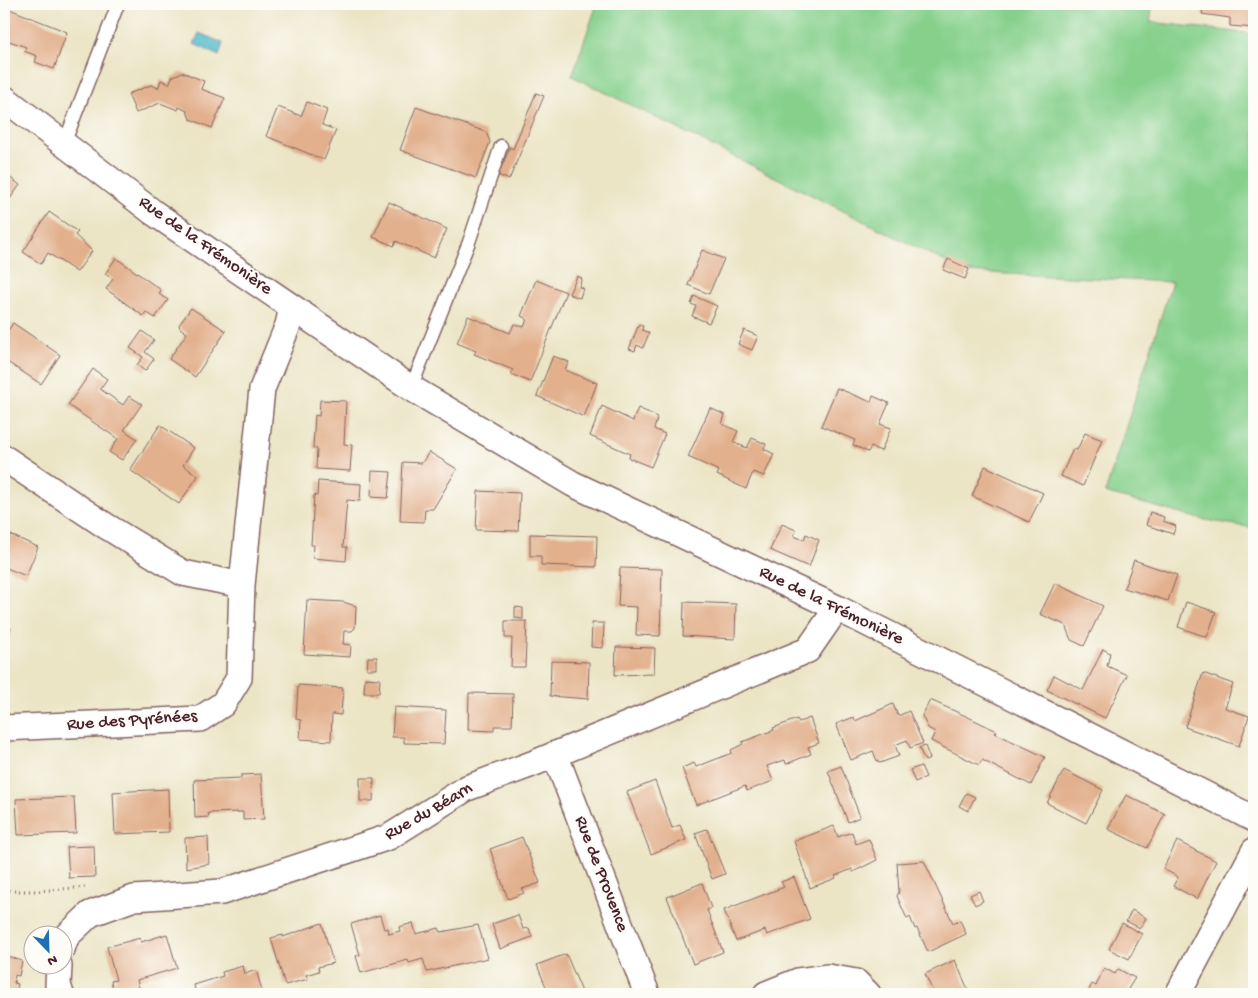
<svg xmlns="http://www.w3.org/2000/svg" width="1258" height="998" font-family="'Gochi Hand',sans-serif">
<rect width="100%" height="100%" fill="#fdfcf7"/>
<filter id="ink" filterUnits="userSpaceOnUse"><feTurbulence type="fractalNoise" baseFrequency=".02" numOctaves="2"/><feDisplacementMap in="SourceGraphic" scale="10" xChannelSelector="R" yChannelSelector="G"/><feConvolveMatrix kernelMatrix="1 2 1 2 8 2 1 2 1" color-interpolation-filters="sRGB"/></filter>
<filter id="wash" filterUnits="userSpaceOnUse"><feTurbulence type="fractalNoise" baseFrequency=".0096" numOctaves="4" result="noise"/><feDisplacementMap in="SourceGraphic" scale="20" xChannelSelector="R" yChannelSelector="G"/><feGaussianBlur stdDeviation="1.12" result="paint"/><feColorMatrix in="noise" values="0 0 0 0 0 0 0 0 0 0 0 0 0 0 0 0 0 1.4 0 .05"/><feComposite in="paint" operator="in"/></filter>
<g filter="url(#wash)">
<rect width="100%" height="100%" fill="#ebe4c5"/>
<path fill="#86d08c" stroke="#68785c" d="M597 4H1153L1150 22 1254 34V528L1200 519 1105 493 1172 282 966 272 572 76Z"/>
<path fill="#4cb7c9" stroke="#4b6b7a" d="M199 33 223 43 219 56 194 44Z"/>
<g id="blocks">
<path fill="#e2b08d" d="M1204 4H1254V28L1230 26V18L1202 14Z
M7 8 67 32 54 69 35 62 37 56 24 51 26 47 4 39V15Z
M182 72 204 81 201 89 225 98 212 128 190 119 187 111 179 107 178 110 160 103 136 113 128 94 151 85 158 88 161 80 169 84 172 77Z
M536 93 544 96 509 180 498 175 510 147 513 149Z
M307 102 327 110 322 125 336 130 324 160 266 136 278 107 301 116Z
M416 107 486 132 490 142 476 178 400 150Z
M4 173 20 185 4 207Z
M389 202 447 229 434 258 396 241 394 246 373 237Z
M49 212 78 232 75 235 92 251 77 272 48 253 41 264 23 252Z
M702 250 724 259 709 294 688 285Z
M116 258 161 290 159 294 168 300 155 318 146 312 143 316 106 289 113 279 105 274Z
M948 259 969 269 965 279 943 270Z
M577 276 582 278 579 287 583 288 580 298 569 294Z
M536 280 566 292 530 382 511 374 513 370 474 354 476 351 457 343 468 316 510 333 514 324 524 327 527 319 521 316Z
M694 296 717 306 709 323 692 316 696 306 691 304Z
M191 308 226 331 195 377 169 359 187 333 180 328 179 325Z
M13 323 60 355 41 384 4 360V337Z
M639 324 643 326 642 330 649 333 643 348 637 345 635 351 629 349Z
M744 330 758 336 752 350 738 344Z
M142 331 154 340 145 352 154 359 145 371 137 365 143 357 130 348Z
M553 356 569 362 565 370 597 383 584 417 537 396Z
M93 369 107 379 100 389 123 405 129 396 142 404 124 430 137 439 122 460 109 452 118 439 68 405Z
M837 388 871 402 873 396 889 403 880 424 891 428 881 451 871 447 868 452 853 445 855 440 821 426Z
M320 400 346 401 344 444 352 445 350 471 316 469 317 449 313 448 315 415 319 416Z
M602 406 633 421 638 408 656 416 657 420 654 429 665 434 651 467 629 458 630 454 590 436Z
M710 408 725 415 722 424 738 431 733 442 747 448 752 438 766 444 764 449 774 454 764 476 753 472 746 489 717 475 719 471 688 457Z
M160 425 194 448 183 465 198 476 179 504 130 470Z
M1085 433 1102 440 1083 486 1061 476 1073 449 1077 450Z
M429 452 457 469 433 509H425L424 522 400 521 403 462 422 463Z
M985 466 1043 493 1029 522 972 496Z
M372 471 391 472 388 498 371 497Z
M318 481 361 484 360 501 347 500 343 547H347L346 561 313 558 314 545H311L314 495 317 496Z
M478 491 520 493 518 531 476 530Z
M1150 512 1164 517 1163 521 1176 526 1173 534 1146 525Z
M782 524 796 530 794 536 804 540 806 534 819 540 809 567 770 550Z
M4 532 38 547 26 576 4 567Z
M530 534 597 536 596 567 541 565V556H530Z
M1134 560 1177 575 1168 601 1124 588Z
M620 568 662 569 660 636 636 635 637 607 618 606Z
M1055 583 1103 606 1084 646 1071 640 1065 625 1040 614Z
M307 600 343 602 356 606 355 628 352 631H344L343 644 351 645 350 657 304 654Z
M684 602 736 604 735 639 683 636Z
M1186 602 1216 612 1207 637 1178 627Z
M515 607 523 608V619L515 618Z
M505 621H527L525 667H511L512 638H505Z
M592 623H604L603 648 591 647Z
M4 625 11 628 4 647Z
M616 647 655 648 654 674 615 675Z
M1103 649 1110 653 1107 666 1127 675 1105 718 1047 690 1054 675 1083 690Z
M368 657H377V669H367Z
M551 661 589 662 588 699 550 696Z
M1203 673 1233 684 1225 708 1249 716 1239 746 1185 727Z
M365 678 380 679 379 693H364Z
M298 685 343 688 341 715 332 714 331 741 300 739 301 720 296 719Z
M469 693 513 694 512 726H494V731L468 730Z
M930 700 968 717 997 731 995 733 1045 757 1031 785 982 760 979 765 931 741 935 732 928 728 922 716Z
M893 704 898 716 909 711 923 743 910 748 907 740 895 745 899 756 880 763 877 761 873 751 851 760 836 724 854 717 855 721Z
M394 707 446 710 444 744 404 743V737H392Z
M810 718 819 743 808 747 811 754 786 764 785 760 767 766 773 781 747 791 745 786 696 805 682 768 694 763 696 767 732 753 731 750 743 744 742 742 774 730 773 728 797 719 799 722Z
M925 746 930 759 925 761 919 748Z
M841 766 860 817 848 822 828 771Z
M921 766 926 777 915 782 910 770Z
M1064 770 1103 790 1086 823 1047 803Z
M261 774 264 819 243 820V812L208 813 209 817 195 818 194 780 241 778V775Z
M360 778H374L373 801H360Z
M655 781 672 828 680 825 686 840 651 854 627 792Z
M168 789 169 832 115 834 113 792Z
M966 793 975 797 968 811 959 806Z
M1126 795 1165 814 1147 848 1108 829Z
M74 797 76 833 18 835 16 799Z
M834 826 838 837 852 832 856 844 869 839 877 860 853 872 852 869 835 876 836 878 810 888 794 841Z
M707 829 725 874 712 879 695 833Z
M208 837 209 864 186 868 185 838Z
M522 837 540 883 522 889 524 893 508 899 490 849Z
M1177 841 1216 861 1197 899 1173 886 1178 877 1163 869Z
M94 846 95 877 69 878 67 847Z
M924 861 953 923 960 920 966 934 928 952 917 928 915 929 910 917 907 919 897 896 899 892 897 863Z
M794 877 810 919 767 935 765 930 736 941 724 910 784 887 781 882Z
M702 883 711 908 707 910 723 952 693 964 667 897Z
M979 891 983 901 975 905 970 895Z
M1132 910 1146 918 1140 928 1126 921Z
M380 915 384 929 388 928 389 934 400 931 399 927 413 923 416 934 439 928 441 932 478 925 488 958 427 972 423 959 409 963 408 960 361 973 356 956 360 955 351 924Z
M518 915 523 929 529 928 532 937 500 949 492 924Z
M322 923 333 963 318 967 319 971 306 975 308 979 285 985 271 938 283 935V937Z
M1122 923 1142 934 1129 959 1109 949Z
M167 934 177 968 137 980 141 994H114L111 981 116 980 107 947 140 938 141 942Z
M566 954 583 994H549L537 965Z
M4 955 22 961 19 976 15 975 14 983 18 984 16 994H4Z
M955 960 970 994H934L925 974Z
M243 966 245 974 256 970 263 994H196L194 985 223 976 222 972Z
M1104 968 1115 974 1118 969 1135 978 1128 989 1134 993 1133 994H1087L1092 984 1096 986Z"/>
</g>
</g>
<g filter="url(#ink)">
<use href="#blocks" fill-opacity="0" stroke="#826461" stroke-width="1"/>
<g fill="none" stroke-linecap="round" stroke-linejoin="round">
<defs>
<path id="lane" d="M64 144 118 4
M411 388 469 242 501 146"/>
<path id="street" d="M4 98 154 213 411 388 573 484 837 608 1254 819
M4 458 106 526 183 573 242 585
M4 728 200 719 223 704 239 678 242 585 262 389 288 325 292 307
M555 754 647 994
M62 949 66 937 90 914 134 898 222 892 389 837 467 788 532 764 808 650 837 608
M59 966 58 985 61 994
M766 994 798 981 828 977 856 982 868 994
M1178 994 1254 851"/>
</defs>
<use href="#lane" stroke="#826461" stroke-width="15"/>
<use href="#street" stroke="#826461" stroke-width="28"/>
<path stroke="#826461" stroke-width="3" stroke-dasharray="1 4" stroke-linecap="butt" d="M4 891H39L85 887"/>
<use href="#lane" stroke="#fff" stroke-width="12"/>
<use href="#street" stroke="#fff" stroke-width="25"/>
</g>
</g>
<g text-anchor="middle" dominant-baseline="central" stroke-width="4" stroke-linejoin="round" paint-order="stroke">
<g font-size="18" fill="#4a1f2b" stroke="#fdfcf7">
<text transform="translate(205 246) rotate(35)">Rue de la Frémonière</text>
<text transform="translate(831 606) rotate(26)">Rue de la Frémonière</text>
<text transform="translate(132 721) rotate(-4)">Rue des Pyrénées</text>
<text transform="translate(429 812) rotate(-30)">Rue du Béarn</text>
<text transform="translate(601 874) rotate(69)">Rue de Provence</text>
</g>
</g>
<rect width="1258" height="998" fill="none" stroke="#fdfcf7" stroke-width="20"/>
<g transform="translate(48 950) rotate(157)"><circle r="24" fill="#fdfcf7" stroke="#b5a4a5"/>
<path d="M0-4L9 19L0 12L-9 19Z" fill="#1f6fb2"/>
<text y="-8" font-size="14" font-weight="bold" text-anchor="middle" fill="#4a1f2b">N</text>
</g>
</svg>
